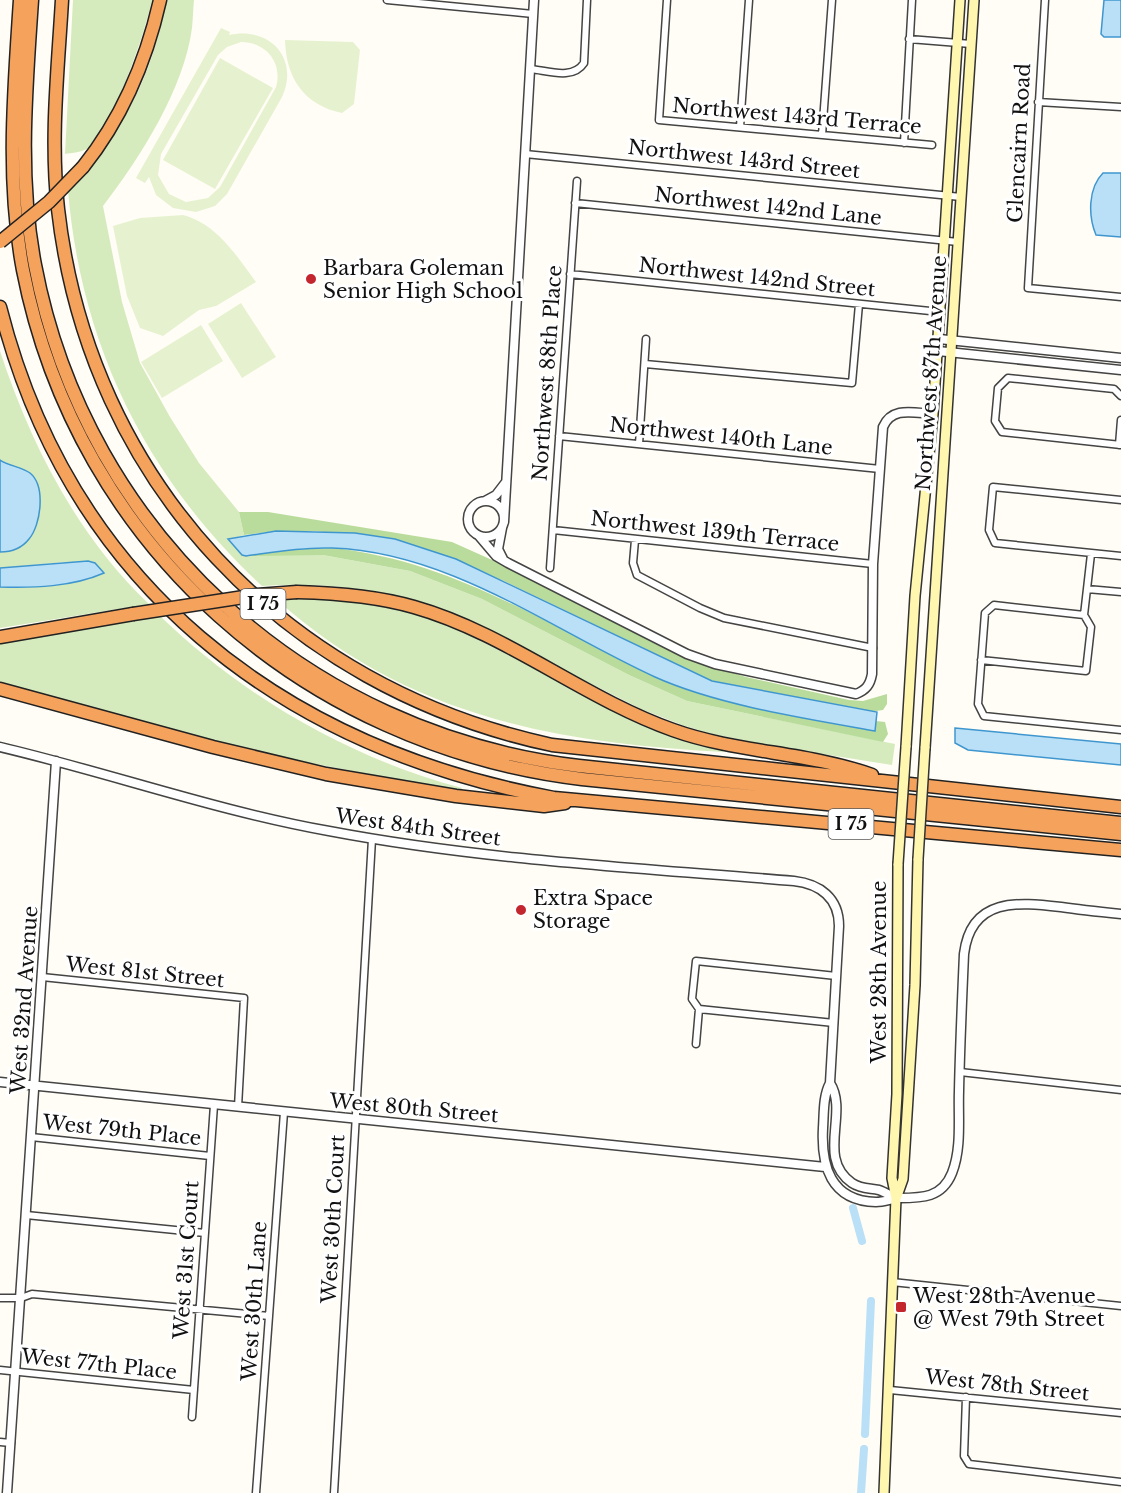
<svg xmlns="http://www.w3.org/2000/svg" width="1121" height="1493" font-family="'Libre Baskerville',serif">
<rect width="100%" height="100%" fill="#fffdf5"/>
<path fill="#d5ebbd" d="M73 0H152C146 30 112 131 88 148 83 152 71 153 65 154Z
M166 0H194C193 9 193 19 192 28 184 89 140 158 103 206L122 302 140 363 170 417 199 463 239 512 244 535 229 540 279 555H323L410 571 482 599 629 675 687 701 895 744 892 765 766 745 708 733 682 725 641 709 453 614C390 590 329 581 262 586 147 479 81 347 68 190 122 133 152 79 166 0Z
M0 351C30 443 77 536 149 604L0 628V587H36L91 579 65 562 0 568V552C49 548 34 505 29 472L0 460Z
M318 597 388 607 434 620 461 631 591 697 724 750 723 752C553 742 408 717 276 599Z
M160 616C244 697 349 758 462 788L461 792 259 753 0 683V642Z"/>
<path fill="#b9dc9c" d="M239 512H268L452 542 501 564 682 657 746 677 849 700 863 701 887 694V704L883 710 869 712 712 681 504 581 395 539 314 531H276L244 535Z
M334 548C429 559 501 598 584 640 609 653 633 667 658 678 726 706 802 718 874 731L876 721 885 722 888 734 883 742 687 701 629 675 482 599 410 571 323 555 247 556 281 550Z"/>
<path fill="#e6f2cf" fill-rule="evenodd" d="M221 28 230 32 229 35C269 26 300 58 282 97L227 194 215 206 196 212 173 208 156 195 149 177 145 183 136 178ZM241 42C266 42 283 63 276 87L220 187 208 198 186 202 169 194 158 175 161 154 218 55 227 47Z
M285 40 353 42 360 50 354 104 342 113C304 105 286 78 285 40Z
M220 58 273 88 215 189 163 160Z
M183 215C217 224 236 255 256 282L216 306 199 310 163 336 140 328 127 296 113 226 140 218Z
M241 303 276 357 242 378 208 324Z
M201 325 223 361 162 398 141 362Z"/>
<path fill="#b9e0f7" stroke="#3f96cf" stroke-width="1.5" d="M1104 0H1121V37H1104L1101 34Z
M1103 173H1121V237L1096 235C1088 216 1088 188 1103 173Z
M0 460C9 466 22 467 30 473 46 486 41 525 29 539 22 548 11 552 0 552Z
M276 531 355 533 395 539 456 559 712 681 877 712 875 731C807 719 717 705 655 677 552 630 450 552 332 548 303 547 275 552 246 556L242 555 228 539Z
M88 561 95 563 104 573C72 587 34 588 0 587V568Z
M955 728 1121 744V765L968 750 955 743Z"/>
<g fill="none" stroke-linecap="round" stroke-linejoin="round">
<path stroke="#b9e0f7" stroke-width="8" d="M853 1208 862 1241
M865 1434 871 1301
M861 1493 864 1449"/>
<defs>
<path id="minor" d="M387 0 533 14
M667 0 659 120 932 145
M1045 0 1028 288 1121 297
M909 39 971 44
M531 69C549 71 573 80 584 63L587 0
M1038 102 1121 107
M740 127 749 0
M822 135 832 0
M904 143 912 0
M525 154 961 197
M575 203 958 242
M570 274 940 312
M645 364 852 383 859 304
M1121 396 1114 389 1008 378 998 388 995 421 1002 432 1121 445
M559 436 880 469
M639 444 646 339
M1119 445 1121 420
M1121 500 993 487 989 530 995 543 1121 556
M553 530 873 564
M635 540 633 563 637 575 700 608 724 618 873 648
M550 568 577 181
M1087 589 1121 592
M1084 615 994 605 985 613 978 704 984 716 1121 730
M981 660 1086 671 1091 627 1084 615 1091 554
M42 977 244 998 238 1107
M834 1023 699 1009 692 999 696 961 836 976
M696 1044 699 1009
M960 1072 1121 1090
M31 1137 210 1156
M26 1215 205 1233
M892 1282 1121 1306
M0 1298H21L32 1294 269 1316
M0 1370 194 1390
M890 1390 1121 1413
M966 1397 964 1456 969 1464 1121 1482
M192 1417 214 1105
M0 1442 11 1443
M256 1493 284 1112
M334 1493 372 839"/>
<path id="tertiary" d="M939 339 1121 358
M938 351 1121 370
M468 519a18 18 0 1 1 36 0a18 18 0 1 1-36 0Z
M485 501 496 495 506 482
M504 522 534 0
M502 528 498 549 503 559
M479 536 496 556 508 563 687 654 715 664 856 694C866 690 870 685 872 674L873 564 883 427C892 406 914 413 933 414
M0 747C110 773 217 811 329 831 482 860 639 868 794 881 820 884 839 898 839 926L830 1083C823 1096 824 1113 823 1128 821 1165 830 1201 876 1202 884 1202 891 1199 899 1198 922 1198 942 1198 952 1173 962 1148 958 1117 959 1091 960 1045 962 1000 964 954 971 897 1018 902 1061 907 1081 910 1101 912 1121 914
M0 1082 825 1167
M830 1083C849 1113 816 1158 852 1183 861 1189 869 1188 879 1190 885 1192 891 1196 896 1198
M7 1493 56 761"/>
<path id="secondary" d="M906 747 915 596 933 414 960 0
M925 748 974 0
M897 1196 903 1179 915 985 918 859
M884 1493 896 1198 892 1178 897 1094 898 864"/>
<path id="motorway" d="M20 0C14 91 6 180 23 270 77 547 305 746 582 779L1121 834
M32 0C26 89 18 177 35 265 86 535 308 734 579 766L1121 823
M62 0C58 69 50 139 58 209 89 482 285 688 552 745L1121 807
M83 167C123 117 146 62 160 0
M0 307C70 584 279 747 554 798L1121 850
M297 592C337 593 376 596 414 607 506 633 583 698 673 730 737 753 808 752 872 775
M0 637 133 614
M0 689 213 747 326 774 456 796 544 806 565 803"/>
</defs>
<use href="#minor" stroke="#444" stroke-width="9"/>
<use href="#tertiary" stroke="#444" stroke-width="11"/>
<use href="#secondary" stroke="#333" stroke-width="12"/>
<use href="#motorway" stroke="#222" stroke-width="15"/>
<use href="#minor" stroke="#fff" stroke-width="6"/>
<use href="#tertiary" stroke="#fff" stroke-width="8"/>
<use href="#secondary" stroke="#fff6b0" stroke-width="9"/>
<use href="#motorway" stroke="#f5a25d" stroke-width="12"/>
<defs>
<path id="secondary-bridge" d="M918 859 925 748
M898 864 906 747"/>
<path id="motorway-bridge" d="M0 242 49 202 83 167
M133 614 257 595 297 592"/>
</defs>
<use href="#secondary-bridge" stroke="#333" stroke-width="12" stroke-linecap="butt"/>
<use href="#motorway-bridge" stroke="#222" stroke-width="15" stroke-linecap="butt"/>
<use href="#secondary-bridge" stroke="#fff6b0" stroke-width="9"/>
<use href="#motorway-bridge" stroke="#f5a25d" stroke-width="12"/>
</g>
<g fill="#c4262e" stroke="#fff" stroke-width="2">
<circle cx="311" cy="279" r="6"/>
<circle cx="521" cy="910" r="6"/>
<rect x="895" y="1301" width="12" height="12" rx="3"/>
</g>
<g text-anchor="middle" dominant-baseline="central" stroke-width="6" stroke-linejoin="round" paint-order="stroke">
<g fill="#fff" stroke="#585858" stroke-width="1.5">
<rect x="240.5" y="589" width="45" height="30" rx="4.5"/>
<rect x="828.5" y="809" width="45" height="30" rx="4.5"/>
</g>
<g font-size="18" font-weight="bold" fill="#111">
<text x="263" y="604">I 75</text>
<text x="851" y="824">I 75</text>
</g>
<g font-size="20" fill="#111" stroke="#fff">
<text transform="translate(797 116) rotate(5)">Northwest 143rd Terrace</text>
<text transform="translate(1019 143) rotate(-87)">Glencairn Road</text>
<text transform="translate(744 159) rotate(6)">Northwest 143rd Street</text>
<text transform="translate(768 206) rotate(6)">Northwest 142nd Lane</text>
<text transform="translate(757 277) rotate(6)">Northwest 142nd Street</text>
<text transform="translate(547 373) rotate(-86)">Northwest 88th Place</text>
<text transform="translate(931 373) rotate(-86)">Northwest 87th Avenue</text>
<text transform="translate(721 436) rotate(6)">Northwest 140th Lane</text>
<text transform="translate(715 531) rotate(6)">Northwest 139th Terrace</text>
<text transform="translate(418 827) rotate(8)">West 84th Street</text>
<text transform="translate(145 972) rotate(6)">West 81st Street</text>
<text transform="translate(879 972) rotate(-90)">West 28th Avenue</text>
<text transform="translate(24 1000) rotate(-86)">West 32nd Avenue</text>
<text transform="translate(414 1108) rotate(5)">West 80th Street</text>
<text transform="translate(122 1130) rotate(6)">West 79th Place</text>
<text transform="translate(333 1219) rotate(-87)">West 30th Court</text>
<text transform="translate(186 1260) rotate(-86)">West 31st Court</text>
<text transform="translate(254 1301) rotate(-86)">West 30th Lane</text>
<text transform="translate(99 1364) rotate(6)">West 77th Place</text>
<text transform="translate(1007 1385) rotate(6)">West 78th Street</text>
</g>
<g font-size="20" fill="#111" stroke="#fff" text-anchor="start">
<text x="323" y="268">Barbara Goleman<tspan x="323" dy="23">Senior High School</tspan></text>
<text x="533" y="898">Extra Space<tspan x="533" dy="23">Storage</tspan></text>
<text x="913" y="1296">West 28th Avenue<tspan x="913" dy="23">@ West 79th Street</tspan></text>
</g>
</g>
</svg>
